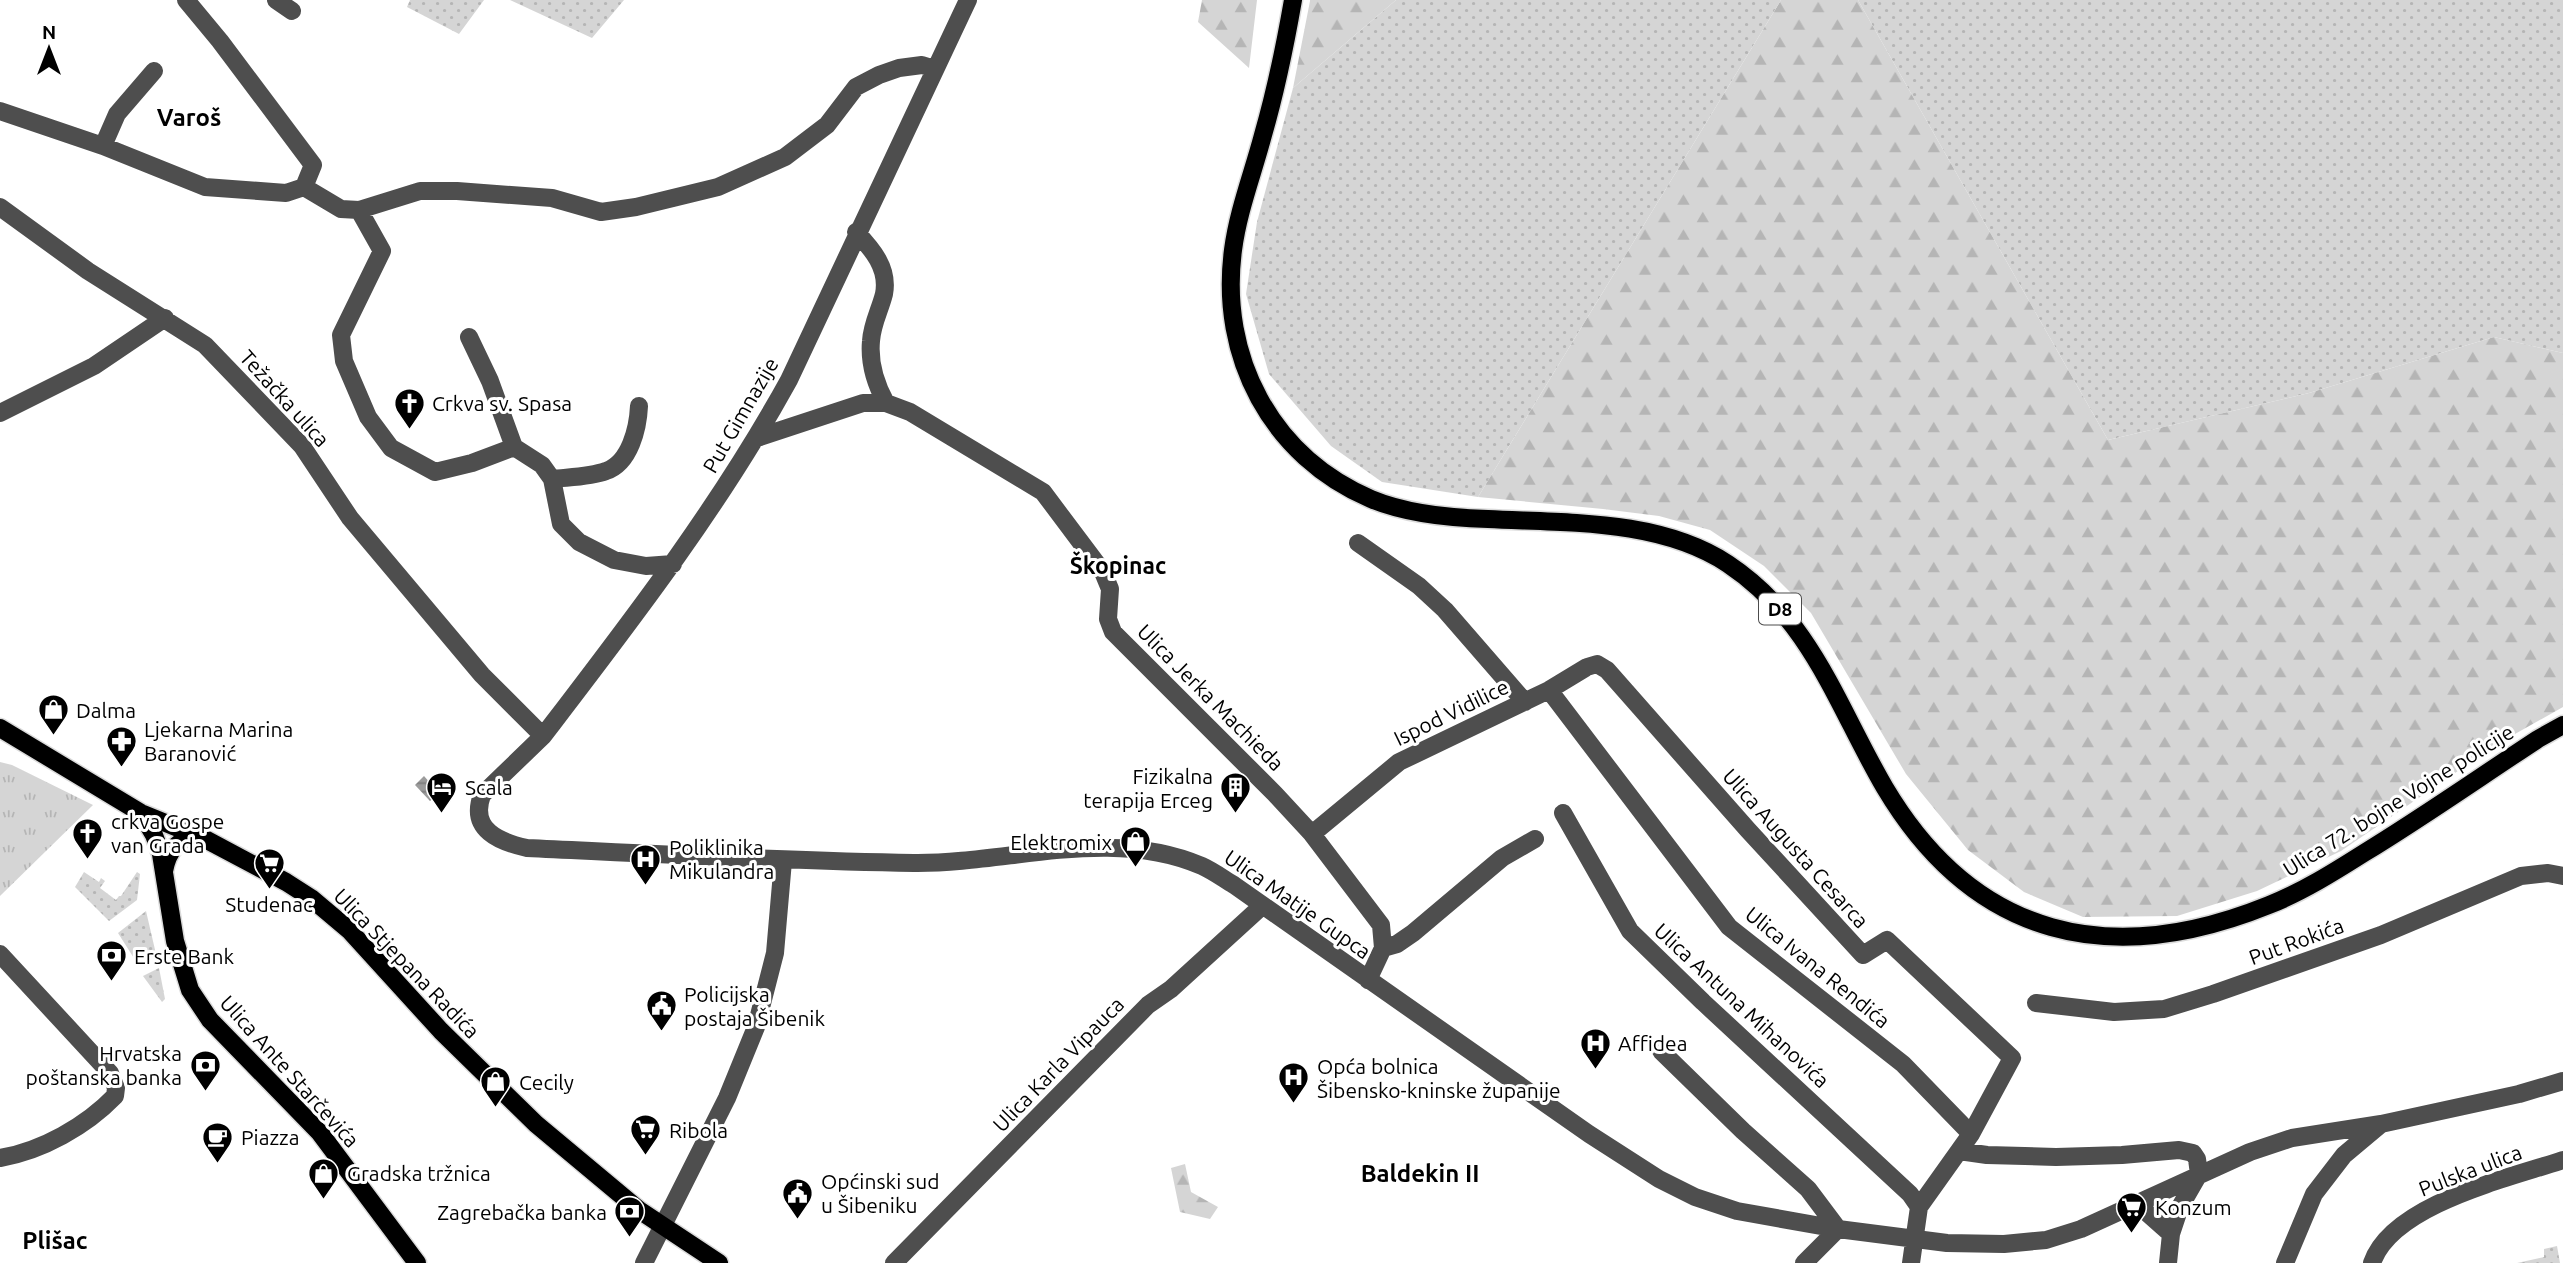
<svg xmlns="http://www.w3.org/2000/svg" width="2563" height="1263" font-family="Ubuntu,sans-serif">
<defs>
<pattern id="grass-dots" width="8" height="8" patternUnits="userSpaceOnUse" patternTransform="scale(1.75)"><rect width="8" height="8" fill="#d5d5d5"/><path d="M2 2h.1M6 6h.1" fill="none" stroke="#b5b5b5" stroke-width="1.8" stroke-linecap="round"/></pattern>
<pattern id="forest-firs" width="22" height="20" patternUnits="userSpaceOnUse" patternTransform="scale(1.75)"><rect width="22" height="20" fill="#d5d5d5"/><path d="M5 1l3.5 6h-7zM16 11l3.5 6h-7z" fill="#b5b5b5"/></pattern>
<pattern id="park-tufts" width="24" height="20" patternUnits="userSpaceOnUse" patternTransform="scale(1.75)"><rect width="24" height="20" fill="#d5d5d5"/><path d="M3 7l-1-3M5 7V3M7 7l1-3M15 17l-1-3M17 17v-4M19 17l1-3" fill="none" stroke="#b5b5b5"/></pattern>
<pattern id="water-rules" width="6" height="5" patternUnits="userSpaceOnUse" patternTransform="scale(1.75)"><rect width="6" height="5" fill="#9c9c9c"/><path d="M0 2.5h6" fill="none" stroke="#7d7d7d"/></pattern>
</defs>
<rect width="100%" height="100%" fill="#fff"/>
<path fill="url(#grass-dots)" d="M410 0H484L459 34 407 7Z
M510 0H624L592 38Z
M1396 0H1781L1478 497 1382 482 1331 446 1269 374 1246 294 1257 222 1293 88Z
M1858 0H2563V353L2494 337 2309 393 2108 440Z
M84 872 99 882 101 878 105 881 100 888 116 900 119 896H121L137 872 140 874 137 900 109 921 75 887Z
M146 911 156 954 137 963 118 933Z
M159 968 165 999 162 1002 143 976Z
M2557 1246 2560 1263H2517L2544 1257V1249Z"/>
<path fill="url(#forest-firs)" d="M1202 0H1257L1249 68 1198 22Z
M1310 0H1396L1293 88 1310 1Z
M1781 0H1858L2108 440 2309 393 2494 337 2563 353V707L2499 743 2341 851 2257 891 2177 916 2083 917 2024 892 1968 850 1906 774 1811 613 1764 566 1710 530 1659 516 1603 509 1478 497Z
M1185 1164 1191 1192 1218 1207 1210 1219 1180 1212 1171 1168Z"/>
<path fill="url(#park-tufts)" d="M0 762 12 765 93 805 0 896Z"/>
<path fill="url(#water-rules)" d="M424 776 439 793 430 801 415 785Z"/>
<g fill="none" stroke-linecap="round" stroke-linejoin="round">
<defs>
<path id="major" d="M1293 0C1285 46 1276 90 1263 135 1253 173 1238 211 1233 250 1219 357 1271 456 1371 499 1407 514 1449 518 1488 519 1566 523 1660 519 1728 564 1812 620 1837 706 1885 788 1975 939 2111 969 2269 905 2302 892 2334 872 2364 853 2423 817 2480 777 2538 739L2563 725
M0 728 141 813 205 839 286 882 311 898 349 930 441 1031 536 1124 639 1210 719 1263
M141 813 154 835 161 854 175 941 190 990 210 1020 320 1133 417 1263
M164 871C168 850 177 839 200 836"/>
</defs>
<use href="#major" stroke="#dbdbdb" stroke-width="21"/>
<path stroke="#4e4e4e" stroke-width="18" d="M186 0 220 41 313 165 304 187
M276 0 292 11
M968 0 789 380C722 502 638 612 553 723L543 736 482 795C469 830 500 842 527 848 656 854 785 861 914 863 1009 864 1110 826 1202 866 1213 871 1224 879 1234 885L1589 1134 1659 1179 1695 1197 1737 1211 1838 1229 1947 1243 2004 1244 2046 1240 2081 1229 2250 1152 2292 1138 2381 1124 2519 1094 2563 1081
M0 111 103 146 205 187 286 193 304 187 341 209 359 210 420 191H457L552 198 601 212 636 207 718 187 785 157 827 125 856 87 879 75 899 68 922 65 935 69
M103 146 117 114 154 71
M0 207 88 271 205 345 302 446 350 518 482 675 543 736
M359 210 382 251 341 335 344 361 368 417 391 448 435 472 472 463 514 447
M856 232C872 249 889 268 884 294 880 310 872 324 871 341 869 363 876 385 886 403
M469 337 490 381 514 447 542 465 552 479 561 524 579 542 614 560 646 566 673 564
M0 413 94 366 165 318
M757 438 863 403H886L910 412 1043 492 1103 572 1110 589 1108 619 1113 632 1275 794 1312 834 1381 925 1383 948 1368 980
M552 479C569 477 590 477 606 471 630 463 638 428 639 406
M1358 543 1419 586 1445 610 1525 702
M1549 690 1729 927 1903 1064 1971 1134
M1563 813 1630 931 1703 1002 1910 1194 1919 1207
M1312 834 1399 762 1549 690 1587 667 1597 664 1607 670 1748 830 1863 955 1887 940 2012 1058 1971 1134 1919 1207 1911 1263
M1383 948 1397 944 1413 933 1502 858 1535 839
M0 954 110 1073 116 1088 115 1096C86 1126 42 1151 0 1158
M2036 1003 2114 1012 2164 1009 2213 994 2381 935 2521 876 2548 873 2563 876
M1661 1051 1743 1131 1808 1189 1838 1229 1804 1263
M1959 1151 1987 1155 2056 1157 2122 1155 2179 1150 2193 1153 2197 1159 2199 1174 2180 1207 2171 1234
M2129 1205 2145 1211 2171 1234 2168 1263
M644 1263 727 1098 756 1027 775 953 783 861
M894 1263 1148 1005 1171 989 1262 906
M2285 1263 2314 1194 2344 1155 2381 1124
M2372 1263C2392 1204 2510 1178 2563 1160"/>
<use href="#major" stroke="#000" stroke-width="18"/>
</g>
<defs>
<symbol id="church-pin" viewBox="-11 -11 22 30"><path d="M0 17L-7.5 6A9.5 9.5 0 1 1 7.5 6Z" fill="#000" stroke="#fff"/><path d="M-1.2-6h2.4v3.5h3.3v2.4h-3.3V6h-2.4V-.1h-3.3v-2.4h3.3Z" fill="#fff"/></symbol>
<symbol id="shop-pin" viewBox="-11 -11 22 30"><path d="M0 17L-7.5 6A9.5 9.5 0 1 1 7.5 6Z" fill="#000" stroke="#fff"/><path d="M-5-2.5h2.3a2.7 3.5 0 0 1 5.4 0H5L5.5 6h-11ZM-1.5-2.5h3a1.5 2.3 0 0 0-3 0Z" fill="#fff"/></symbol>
<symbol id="pharmacy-pin" viewBox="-11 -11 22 30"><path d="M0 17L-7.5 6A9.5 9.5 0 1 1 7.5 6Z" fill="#000" stroke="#fff"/><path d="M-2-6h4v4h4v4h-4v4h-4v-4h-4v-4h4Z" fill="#fff"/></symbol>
<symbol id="hotel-pin" viewBox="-11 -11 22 30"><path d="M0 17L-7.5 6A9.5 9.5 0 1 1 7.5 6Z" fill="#000" stroke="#fff"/><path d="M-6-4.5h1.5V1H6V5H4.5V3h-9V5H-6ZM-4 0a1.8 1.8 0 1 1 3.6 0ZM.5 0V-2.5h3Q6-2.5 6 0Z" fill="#fff"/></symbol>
<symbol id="building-pin" viewBox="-11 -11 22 30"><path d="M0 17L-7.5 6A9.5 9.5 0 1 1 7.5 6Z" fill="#000" stroke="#fff"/><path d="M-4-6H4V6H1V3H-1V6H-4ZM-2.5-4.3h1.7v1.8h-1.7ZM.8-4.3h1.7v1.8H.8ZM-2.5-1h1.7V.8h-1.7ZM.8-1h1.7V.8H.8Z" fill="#fff"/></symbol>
<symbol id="hospital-pin" viewBox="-11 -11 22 30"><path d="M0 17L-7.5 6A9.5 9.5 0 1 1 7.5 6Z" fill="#000" stroke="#fff"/><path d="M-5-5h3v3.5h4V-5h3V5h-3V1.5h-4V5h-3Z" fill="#fff"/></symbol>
<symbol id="supermarket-pin" viewBox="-11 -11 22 30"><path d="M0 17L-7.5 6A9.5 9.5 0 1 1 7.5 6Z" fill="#000" stroke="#fff"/><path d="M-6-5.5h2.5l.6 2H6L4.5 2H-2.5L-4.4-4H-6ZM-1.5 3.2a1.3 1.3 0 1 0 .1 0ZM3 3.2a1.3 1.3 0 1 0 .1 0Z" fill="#fff"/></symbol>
<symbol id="bank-pin" viewBox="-11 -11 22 30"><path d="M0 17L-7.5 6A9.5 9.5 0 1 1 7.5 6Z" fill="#000" stroke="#fff"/><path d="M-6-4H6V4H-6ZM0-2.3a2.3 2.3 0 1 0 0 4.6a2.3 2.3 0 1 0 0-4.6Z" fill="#fff"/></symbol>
<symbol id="civic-pin" viewBox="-11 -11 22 30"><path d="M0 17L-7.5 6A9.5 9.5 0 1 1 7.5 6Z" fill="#000" stroke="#fff"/><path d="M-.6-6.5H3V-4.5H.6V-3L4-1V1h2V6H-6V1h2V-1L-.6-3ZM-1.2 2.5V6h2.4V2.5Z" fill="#fff"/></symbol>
<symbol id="cafe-pin" viewBox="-11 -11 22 30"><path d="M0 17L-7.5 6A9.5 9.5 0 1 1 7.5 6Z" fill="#000" stroke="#fff"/><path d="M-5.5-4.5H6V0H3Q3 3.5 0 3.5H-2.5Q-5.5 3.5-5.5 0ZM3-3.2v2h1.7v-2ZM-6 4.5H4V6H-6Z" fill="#fff"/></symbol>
</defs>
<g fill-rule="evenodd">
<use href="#church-pin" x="392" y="386" width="35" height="47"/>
<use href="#shop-pin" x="36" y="692" width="35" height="47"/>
<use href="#pharmacy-pin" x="104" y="724" width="35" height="47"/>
<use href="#hotel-pin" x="424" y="770" width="35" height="47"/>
<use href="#building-pin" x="1218" y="770" width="35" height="47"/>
<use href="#church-pin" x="70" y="816" width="35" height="47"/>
<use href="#shop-pin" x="1118" y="824" width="35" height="47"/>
<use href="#hospital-pin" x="628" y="842" width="35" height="47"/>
<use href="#supermarket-pin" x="252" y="846" width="35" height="47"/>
<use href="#bank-pin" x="94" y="938" width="35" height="47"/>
<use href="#civic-pin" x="644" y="988" width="35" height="47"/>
<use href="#hospital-pin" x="1578" y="1026" width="35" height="47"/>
<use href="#bank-pin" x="188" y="1048" width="35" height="47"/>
<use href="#hospital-pin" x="1276" y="1060" width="35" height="47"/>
<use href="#shop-pin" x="478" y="1064" width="35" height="47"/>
<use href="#supermarket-pin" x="628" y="1112" width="35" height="47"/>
<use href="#cafe-pin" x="200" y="1120" width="35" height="47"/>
<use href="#shop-pin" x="306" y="1156" width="35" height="47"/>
<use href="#civic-pin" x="780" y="1176" width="35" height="47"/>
<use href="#supermarket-pin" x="2114" y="1190" width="35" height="47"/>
<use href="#bank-pin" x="612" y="1194" width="35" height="47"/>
</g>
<g text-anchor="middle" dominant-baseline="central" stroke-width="6" stroke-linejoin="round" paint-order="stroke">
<rect fill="#fff" stroke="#4c4c4c" stroke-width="2" x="1759" y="593.5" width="42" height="31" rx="5"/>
<g font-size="19" font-weight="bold" fill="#000">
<text x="1780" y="609">D8</text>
</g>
<g font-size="21" fill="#000" stroke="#fff">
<text transform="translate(285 398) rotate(48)">Težačka ulica</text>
<text transform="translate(740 415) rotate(-60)">Put Gimnazije</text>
<text transform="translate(1211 697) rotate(45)">Ulica Jerka Machieda</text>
<text transform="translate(1451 712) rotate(-26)">Ispod Vidilice</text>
<text transform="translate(2398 800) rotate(-32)">Ulica 72. bojne Vojne policije</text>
<text transform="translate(1796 848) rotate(48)">Ulica Augusta Cesarca</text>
<text transform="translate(1298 904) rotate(35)">Ulica Matije Gupca</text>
<text transform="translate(2296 941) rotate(-20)">Put Rokića</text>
<text transform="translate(407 963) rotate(46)">Ulica Stjepana Radića</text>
<text transform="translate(1818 967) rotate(39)">Ulica Ivana Rendića</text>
<text transform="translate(1742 1005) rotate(43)">Ulica Antuna Mihanovića</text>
<text transform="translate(1058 1064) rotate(-46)">Ulica Karla Vipauca</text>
<text transform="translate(290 1071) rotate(48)">Ulica Ante Starčevića</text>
<text transform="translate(2470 1170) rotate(-21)">Pulska ulica</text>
</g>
<g font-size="21" fill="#000" stroke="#fff" text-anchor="start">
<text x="432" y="403">Crkva sv. Spasa</text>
<text x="76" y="710">Dalma</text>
<text x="144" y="729">Ljekarna Marina<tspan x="144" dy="24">Baranović</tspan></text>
<text x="1213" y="776" text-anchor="end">Fizikalna<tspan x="1213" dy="24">terapija Erceg</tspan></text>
<text x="465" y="787">Scala</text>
<text x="111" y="821">crkva Gospe<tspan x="111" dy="24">van Grada</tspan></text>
<text x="1112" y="842" text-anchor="end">Elektromix</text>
<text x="669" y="847">Poliklinika<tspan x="669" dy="24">Mikulandra</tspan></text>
<text x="269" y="904" text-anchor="middle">Studenac</text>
<text x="134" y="956">Erste Bank</text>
<text x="684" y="994">Policijska<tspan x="684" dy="24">postaja Šibenik</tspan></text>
<text x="1618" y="1043">Affidea</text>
<text x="182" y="1053" text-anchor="end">Hrvatska<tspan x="182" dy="24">poštanska banka</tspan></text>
<text x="1317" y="1066">Opća bolnica<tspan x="1317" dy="24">Šibensko-kninske županije</tspan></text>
<text x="519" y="1082">Cecily</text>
<text x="669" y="1130">Ribola</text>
<text x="241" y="1137">Piazza</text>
<text x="347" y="1173">Gradska tržnica</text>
<text x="821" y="1181">Općinski sud<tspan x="821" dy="24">u Šibeniku</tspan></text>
<text x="2155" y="1207">Konzum</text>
<text x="607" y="1212" text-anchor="end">Zagrebačka banka</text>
</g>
<g font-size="23" font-weight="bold" fill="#000" stroke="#fff">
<text x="1118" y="565">Škopinac</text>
</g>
<g font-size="24" font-weight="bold" fill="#000" stroke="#fff">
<text x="189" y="117">Varoš</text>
<text x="1420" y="1173">Baldekin II</text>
<text x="55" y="1240">Plišac</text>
</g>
</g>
<g transform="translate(49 49)" stroke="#ffffff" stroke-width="5" paint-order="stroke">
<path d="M0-5L12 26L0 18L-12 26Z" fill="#000000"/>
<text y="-10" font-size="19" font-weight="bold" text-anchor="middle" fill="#000000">N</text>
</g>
</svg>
